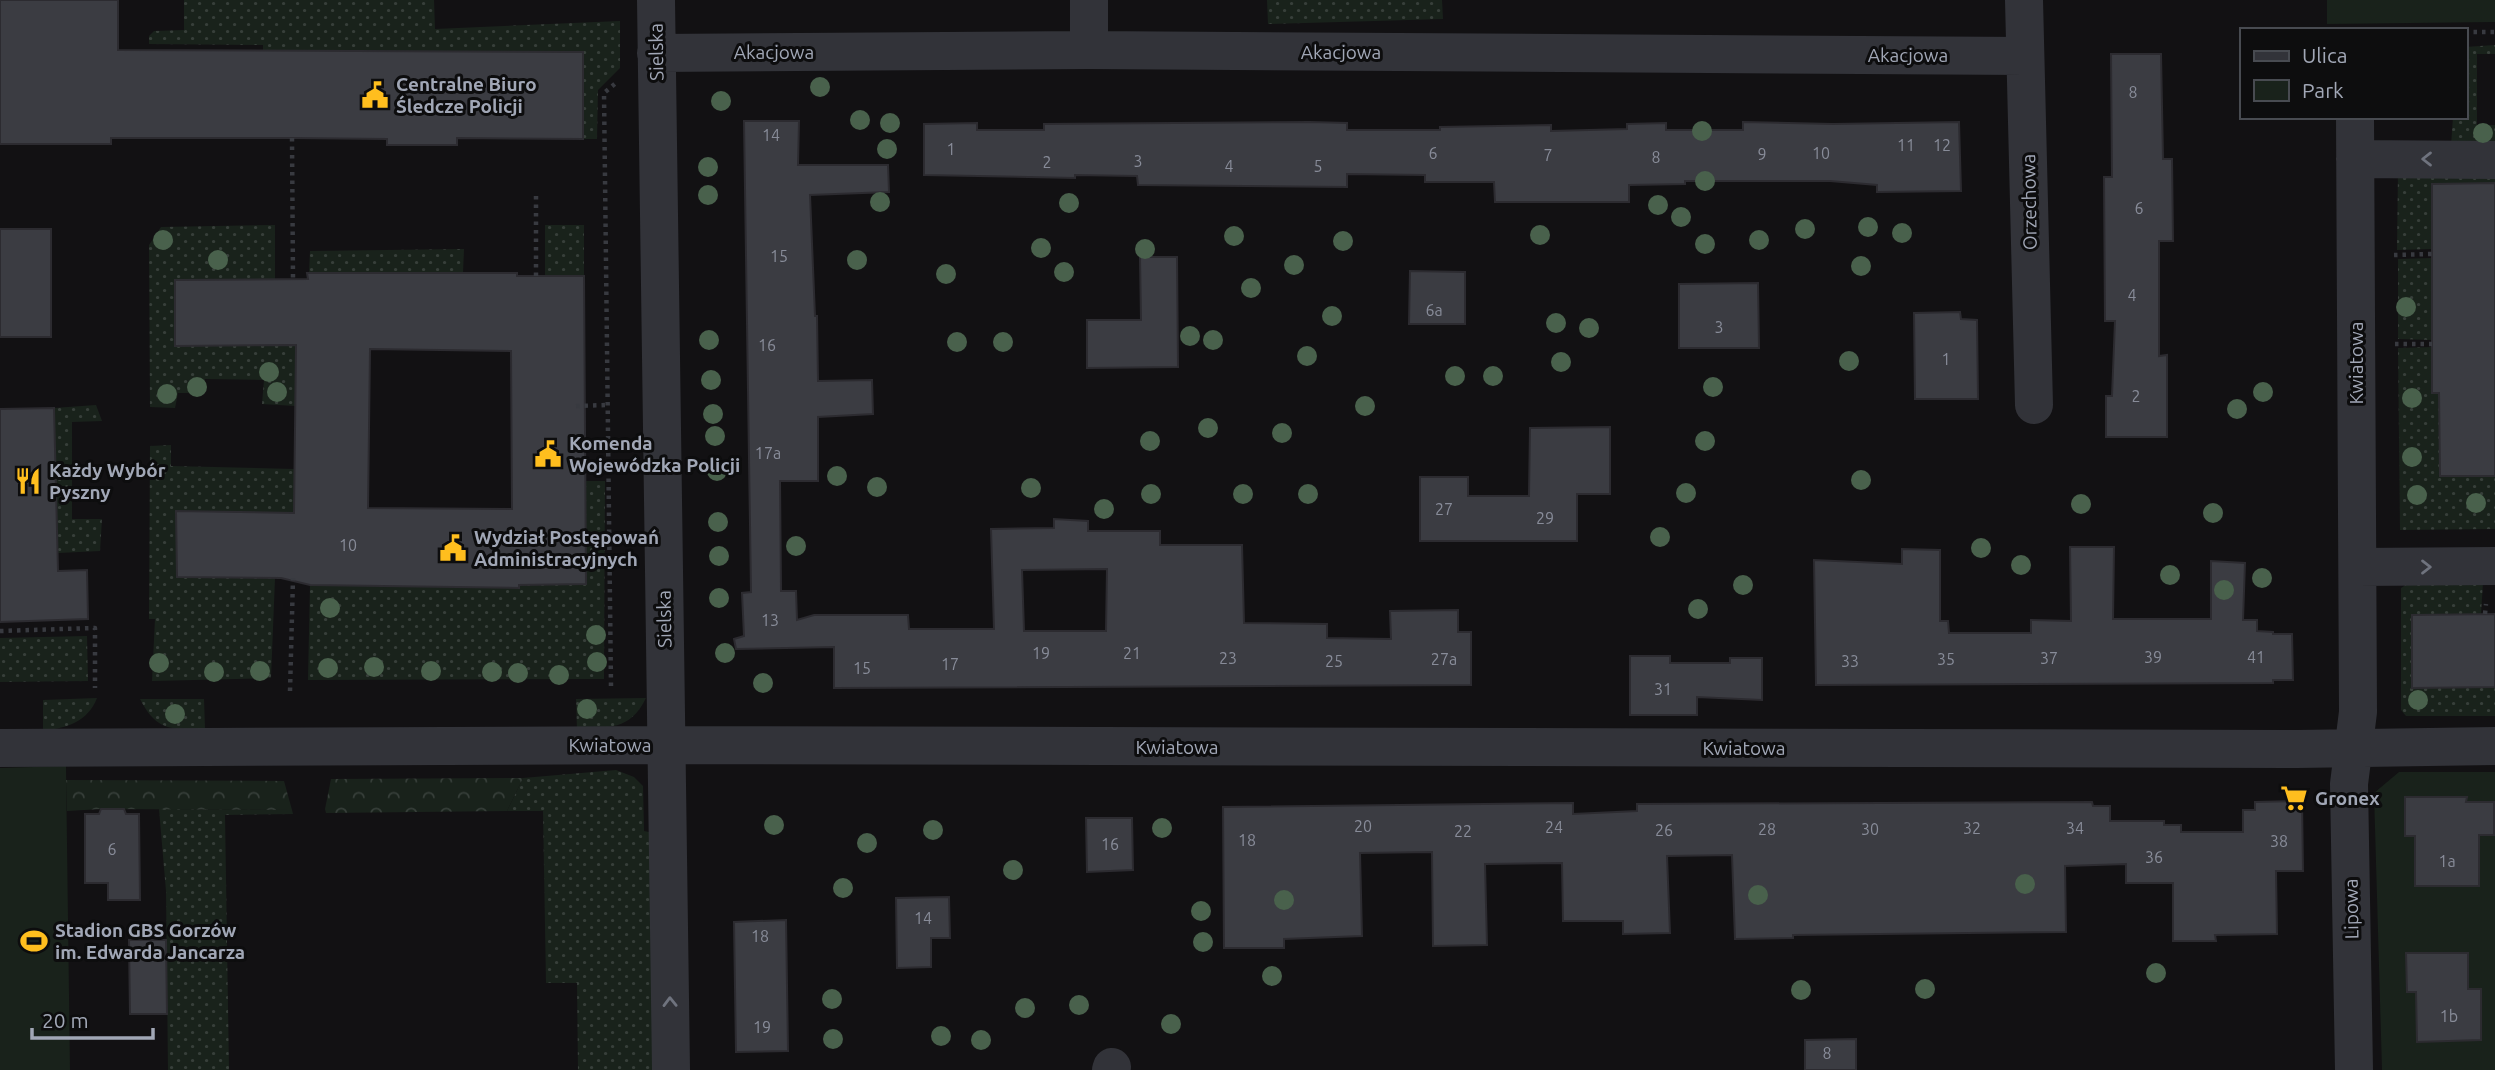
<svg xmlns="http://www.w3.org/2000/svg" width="2495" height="1070" font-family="Ubuntu,sans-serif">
<defs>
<pattern id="grass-dots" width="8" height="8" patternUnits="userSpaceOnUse" patternTransform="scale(1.75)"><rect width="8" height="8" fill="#19221b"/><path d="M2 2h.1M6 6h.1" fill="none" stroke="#373f3a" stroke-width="1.8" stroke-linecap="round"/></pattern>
<pattern id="forest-crowns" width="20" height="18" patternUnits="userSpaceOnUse" patternTransform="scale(1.75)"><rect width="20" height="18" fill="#19221b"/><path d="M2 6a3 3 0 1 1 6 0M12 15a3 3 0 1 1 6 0" fill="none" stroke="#373f3a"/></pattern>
</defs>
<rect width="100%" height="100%" fill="#121113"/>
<path fill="url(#grass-dots)" d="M184 0H434L435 29 620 21V68L598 90 597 139H583V52L263 51V45L149 44V36L154 31 184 30Z
M1267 0H1442L1443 19 1268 24Z
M2495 45V54H2477V125H2495V145L2451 146 2453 117H2465V47Z
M2495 170V183L2432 184V249L2397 250 2398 171Z
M275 225V280H175V346L296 345 295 406 262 404 264 380 205 379 203 393H178L175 408 150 407 149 245 161 227Z
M545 225H584V276H545Z
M464 249 463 273H309L310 251Z
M2432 258V340L2398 339V259Z
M2432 347V393H2439L2440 476H2495V529L2400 530 2398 348Z
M96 405 102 421 72 422V519H102L100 551 58 553 54 408Z
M171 445V466L294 469V513L176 511 177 577 275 578 271 678 152 681 155 619H149L150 446Z
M585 481H605L604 679 308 680 310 585 519 588V585L586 584Z
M2483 582 2481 614 2412 615V687H2495V716H2406L2401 710V588L2409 583Z
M87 636 88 681 0 682V638Z
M97 698C88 721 67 729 43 730V700Z
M646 698C630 731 608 727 577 729L576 699Z
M140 699H204L205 729C171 729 157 732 140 699Z
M616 770 634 777 643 786 644 831 658 834 662 1070H578L577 983H546L543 811H507L523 778Z
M159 809 292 810 293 814 225 815 229 1070H168L166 891Z"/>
<path fill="url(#forest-crowns)" d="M523 778 507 811 326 813 325 809 331 779Z
M66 780 284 781 292 810 101 809 67 811Z"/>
<path fill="#19221b" d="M2327 0H2495V22L2327 24Z
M66 766 70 1070H0V768Z
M2399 772H2495V1070H2382L2374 793Z"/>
<path fill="#3b3c42" stroke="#2c2b30" stroke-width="2" fill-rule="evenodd" d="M0 0H118V50L583 52V139L457 138V145H387V139L292 138H111V144H0Z
M2111 54H2161L2163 159H2172L2173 241H2159V356L2167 355V437H2106V396H2112L2115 321H2105L2104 177H2112Z
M744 121H799L798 165H888L889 192 810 195 815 316H817L818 381 872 380 873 414 818 417V481H780L781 591H796L797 620 814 615H908L909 629H994L991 529 1054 528V519L1088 521V531H1160V545H1242L1244 623 1327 624V638L1391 639 1390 611 1458 610V632H1471V685L834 688V647L736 649 734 639 744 636 742 593 751 592ZM1107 569 1106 631H1024L1022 570Z
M1310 122 1347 123V130H1440V127L1551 125V131L1627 129V124L1666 123V130H1743V122L1833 124 1959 122 1961 191 1877 192V185L1830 181H1685V184L1629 185V202H1495L1494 182H1425V175L1347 174V187L1138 185 1137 176 1075 175V178L924 175V124L977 123V130H1044V124Z
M2495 183V476H2440L2439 393H2432V184Z
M0 229H51V337H0Z
M1140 257H1177L1178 367 1087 368V320H1141Z
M1410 271 1465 272V324H1409Z
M307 273H517V276H584L586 584 519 585V588L310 585 281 578 177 577 176 511 294 513 296 345 175 346V280L308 279ZM370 349 511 351 512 509 368 508Z
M1758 283 1759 348H1679V284Z
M1960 312 1961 319 1977 320 1978 399H1915L1914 313Z
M54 408 58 571 87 570 88 619 0 622V409Z
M1610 427V494H1577V541H1420V477H1468V496H1529L1530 428Z
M2070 547H2114L2113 619H2211V561L2245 563 2243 620H2257V631L2273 632V634H2292L2293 680H2273V683L1816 685 1814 560 1902 564V549L1940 550V621H1948L1949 633H2031V620L2071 621Z
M2495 614V687L2412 688V615Z
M1630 656H1670V663H1730V658H1762V700L1697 697V715H1630Z
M2405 797H2467L2466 802H2494V835H2479V886H2415V836H2405Z
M2302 801 2303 871H2276L2277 934 2215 935 2216 941H2173V883H2126V864L2065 866 2066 932 1793 935V938L1735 939 1732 855 1667 856 1670 933 1623 934V921H1563L1562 863 1485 864 1487 945 1433 946 1432 852 1360 853 1362 936 1284 939V948H1224L1223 807 1573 803V814L1637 811V804L2092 802 2093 806H2110V821H2164V825H2181V832H2243V810H2255V802Z
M101 809H124L126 814H139L140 900H108V883H85V814H99Z
M1086 818H1132L1133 870 1087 872Z
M949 897 950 938H931V967L897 968 896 898Z
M786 920 788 1051 736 1052 734 922Z
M129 940H166L167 1014H130Z
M2406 953H2468V989H2481V1040L2417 1042 2416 992H2407Z
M1856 1039V1070H1805V1040Z"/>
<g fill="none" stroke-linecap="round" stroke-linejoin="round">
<path stroke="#383a40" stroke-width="4.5" stroke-dasharray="3.5 5" stroke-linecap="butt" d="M2465 32H2495
M292 138 293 279
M536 196V276
M2394 255 2432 254
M2395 344H2432
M576 406 608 405
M2485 614 2486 604
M0 631 95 628V688
M611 686 604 93 616 83
M290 691 293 578"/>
<path stroke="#323339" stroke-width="38" d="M656 0 671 1070
M1089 0V50
M2024 0 2034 405
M656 53 1089 50 2025 56
M2355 159 2495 160
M2358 567 2495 566
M0 748 666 745 2297 749 2495 746
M1111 1070 1112 1067
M2354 1070 2349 784 2358 712 2355 117"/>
</g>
<g fill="#49614c">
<circle cx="820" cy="87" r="10"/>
<circle cx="721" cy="101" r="10"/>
<circle cx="860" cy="120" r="10"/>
<circle cx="890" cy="123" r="10"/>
<circle cx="1702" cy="131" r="10"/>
<circle cx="2483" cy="133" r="10"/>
<circle cx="887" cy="149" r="10"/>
<circle cx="708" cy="167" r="10"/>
<circle cx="1705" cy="181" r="10"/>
<circle cx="708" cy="195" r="10"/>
<circle cx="880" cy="202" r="10"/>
<circle cx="1069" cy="203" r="10"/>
<circle cx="1658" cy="205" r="10"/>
<circle cx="1681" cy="217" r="10"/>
<circle cx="1868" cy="227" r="10"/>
<circle cx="1805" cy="229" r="10"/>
<circle cx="1902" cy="233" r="10"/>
<circle cx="1540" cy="235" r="10"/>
<circle cx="1234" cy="236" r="10"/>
<circle cx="163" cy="240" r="10"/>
<circle cx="1759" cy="240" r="10"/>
<circle cx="1343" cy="241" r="10"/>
<circle cx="1705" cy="244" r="10"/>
<circle cx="1041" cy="248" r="10"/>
<circle cx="1145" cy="249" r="10"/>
<circle cx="218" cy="260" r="10"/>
<circle cx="857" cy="260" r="10"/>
<circle cx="1294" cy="265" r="10"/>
<circle cx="1861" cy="266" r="10"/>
<circle cx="1064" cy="272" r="10"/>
<circle cx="946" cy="274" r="10"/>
<circle cx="1251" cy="288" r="10"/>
<circle cx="2406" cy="307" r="10"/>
<circle cx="1332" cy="316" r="10"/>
<circle cx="1556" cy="323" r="10"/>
<circle cx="1589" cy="328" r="10"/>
<circle cx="1190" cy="336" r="10"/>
<circle cx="709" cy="340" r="10"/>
<circle cx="1213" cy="340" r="10"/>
<circle cx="957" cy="342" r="10"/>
<circle cx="1003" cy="342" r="10"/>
<circle cx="1307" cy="356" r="10"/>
<circle cx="1849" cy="361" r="10"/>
<circle cx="1561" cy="362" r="10"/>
<circle cx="269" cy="372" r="10"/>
<circle cx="1455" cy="376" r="10"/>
<circle cx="1493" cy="376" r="10"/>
<circle cx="711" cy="380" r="10"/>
<circle cx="197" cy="387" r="10"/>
<circle cx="1713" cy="387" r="10"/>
<circle cx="277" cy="392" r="10"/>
<circle cx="2263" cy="392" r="10"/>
<circle cx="167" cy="394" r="10"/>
<circle cx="2412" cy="398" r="10"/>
<circle cx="1365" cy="406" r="10"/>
<circle cx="2237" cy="409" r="10"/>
<circle cx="713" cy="414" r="10"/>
<circle cx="1208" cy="428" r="10"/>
<circle cx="1282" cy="433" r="10"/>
<circle cx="715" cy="436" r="10"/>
<circle cx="1150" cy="441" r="10"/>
<circle cx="1705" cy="441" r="10"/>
<circle cx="2412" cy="457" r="10"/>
<circle cx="717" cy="471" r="10"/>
<circle cx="837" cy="476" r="10"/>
<circle cx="1861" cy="480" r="10"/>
<circle cx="877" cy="487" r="10"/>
<circle cx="1031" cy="488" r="10"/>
<circle cx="1686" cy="493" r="10"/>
<circle cx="1151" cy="494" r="10"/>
<circle cx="1243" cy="494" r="10"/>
<circle cx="1308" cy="494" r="10"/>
<circle cx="2417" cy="495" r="10"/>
<circle cx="2476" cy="503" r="10"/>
<circle cx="2081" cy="504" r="10"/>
<circle cx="1104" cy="509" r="10"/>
<circle cx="2213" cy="513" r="10"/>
<circle cx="718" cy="522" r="10"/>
<circle cx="1660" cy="537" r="10"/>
<circle cx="796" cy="546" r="10"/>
<circle cx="1981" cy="548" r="10"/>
<circle cx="719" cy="556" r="10"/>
<circle cx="2021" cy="565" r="10"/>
<circle cx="2170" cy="575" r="10"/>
<circle cx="2262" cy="578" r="10"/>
<circle cx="1743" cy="585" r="10"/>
<circle cx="2224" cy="590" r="10"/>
<circle cx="719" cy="598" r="10"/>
<circle cx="330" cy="608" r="10"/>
<circle cx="1698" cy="609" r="10"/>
<circle cx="596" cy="635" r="10"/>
<circle cx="725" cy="653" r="10"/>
<circle cx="597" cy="662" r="10"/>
<circle cx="159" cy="663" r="10"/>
<circle cx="374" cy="667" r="10"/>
<circle cx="328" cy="668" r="10"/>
<circle cx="260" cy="671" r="10"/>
<circle cx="431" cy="671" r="10"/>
<circle cx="214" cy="672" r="10"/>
<circle cx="492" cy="672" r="10"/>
<circle cx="518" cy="673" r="10"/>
<circle cx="559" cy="675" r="10"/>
<circle cx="763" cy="683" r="10"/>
<circle cx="2418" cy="700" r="10"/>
<circle cx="587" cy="709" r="10"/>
<circle cx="175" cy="714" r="10"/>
<circle cx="774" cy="825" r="10"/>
<circle cx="1162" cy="828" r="10"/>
<circle cx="933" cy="830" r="10"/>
<circle cx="867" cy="843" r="10"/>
<circle cx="1013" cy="870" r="10"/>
<circle cx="2025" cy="884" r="10"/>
<circle cx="843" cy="888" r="10"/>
<circle cx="1758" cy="895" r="10"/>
<circle cx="1284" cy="900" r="10"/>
<circle cx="1201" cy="911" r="10"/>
<circle cx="1203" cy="942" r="10"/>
<circle cx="2156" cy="973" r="10"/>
<circle cx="1272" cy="976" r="10"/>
<circle cx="1925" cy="989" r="10"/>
<circle cx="1801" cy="990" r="10"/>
<circle cx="832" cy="999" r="10"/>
<circle cx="1079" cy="1005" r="10"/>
<circle cx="1025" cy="1008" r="10"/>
<circle cx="1171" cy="1024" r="10"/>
<circle cx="941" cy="1036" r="10"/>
<circle cx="833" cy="1039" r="10"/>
<circle cx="981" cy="1040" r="10"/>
</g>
<defs><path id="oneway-chevron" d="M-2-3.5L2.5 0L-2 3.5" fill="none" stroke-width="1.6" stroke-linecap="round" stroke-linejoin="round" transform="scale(1.75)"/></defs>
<g stroke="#6f737e">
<use href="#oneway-chevron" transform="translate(2427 159) rotate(180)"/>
<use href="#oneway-chevron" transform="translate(2426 567)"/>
<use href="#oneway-chevron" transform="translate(670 1002) rotate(-91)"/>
</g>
<defs>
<symbol id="civic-bare" viewBox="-9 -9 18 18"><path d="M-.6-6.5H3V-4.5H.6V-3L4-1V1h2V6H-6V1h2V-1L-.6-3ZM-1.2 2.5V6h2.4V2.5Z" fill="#ffbe1e" stroke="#0d0d0e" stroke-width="2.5" paint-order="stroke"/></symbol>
<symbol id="restaurant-bare" viewBox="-9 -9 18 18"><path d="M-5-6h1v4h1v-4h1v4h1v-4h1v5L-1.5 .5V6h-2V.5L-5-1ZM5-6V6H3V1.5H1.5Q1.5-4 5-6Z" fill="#ffbe1e" stroke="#0d0d0e" stroke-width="2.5" paint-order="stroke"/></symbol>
<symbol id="supermarket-bare" viewBox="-9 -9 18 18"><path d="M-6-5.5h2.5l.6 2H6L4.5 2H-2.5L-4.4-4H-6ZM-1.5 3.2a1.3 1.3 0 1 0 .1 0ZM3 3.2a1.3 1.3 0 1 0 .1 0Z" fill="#ffbe1e" stroke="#0d0d0e" stroke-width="2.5" paint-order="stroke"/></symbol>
<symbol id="stadium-bare" viewBox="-9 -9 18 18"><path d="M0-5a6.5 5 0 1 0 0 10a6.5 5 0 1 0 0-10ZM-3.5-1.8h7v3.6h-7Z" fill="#ffbe1e" stroke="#0d0d0e" stroke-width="2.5" paint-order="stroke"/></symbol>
</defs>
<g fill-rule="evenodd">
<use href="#civic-bare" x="356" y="76" width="38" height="38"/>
<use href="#civic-bare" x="529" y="435" width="38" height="38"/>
<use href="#restaurant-bare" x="9" y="462" width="38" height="38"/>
<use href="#civic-bare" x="434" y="529" width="38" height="38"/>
<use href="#supermarket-bare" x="2275" y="779" width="38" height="38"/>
<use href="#stadium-bare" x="15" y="922" width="38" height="38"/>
</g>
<g text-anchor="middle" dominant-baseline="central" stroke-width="6" stroke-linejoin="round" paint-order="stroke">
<g font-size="16" fill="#888c99">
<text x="2133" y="92">8</text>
<text x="771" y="135">14</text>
<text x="1906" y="145">11</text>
<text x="1942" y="145">12</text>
<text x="951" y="149">1</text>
<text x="1433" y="153">6</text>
<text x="1821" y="153">10</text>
<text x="1762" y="154">9</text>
<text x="1548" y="155">7</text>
<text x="1656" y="157">8</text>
<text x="1138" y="161">3</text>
<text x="1047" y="162">2</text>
<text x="1229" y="166">4</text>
<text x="1318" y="166">5</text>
<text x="2139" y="208">6</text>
<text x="779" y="256">15</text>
<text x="2132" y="295">4</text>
<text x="1434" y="310">6a</text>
<text x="1719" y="327">3</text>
<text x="767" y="345">16</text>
<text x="1946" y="359">1</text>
<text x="2136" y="396">2</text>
<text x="768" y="453">17a</text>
<text x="1444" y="509">27</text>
<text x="1545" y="518">29</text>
<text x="348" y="545">10</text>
<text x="770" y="620">13</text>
<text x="1041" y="653">19</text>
<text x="1132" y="653">21</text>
<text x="2153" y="657">39</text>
<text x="2256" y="657">41</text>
<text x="1228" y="658">23</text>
<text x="2049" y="658">37</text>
<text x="1444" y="659">27a</text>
<text x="1946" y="659">35</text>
<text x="1334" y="661">25</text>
<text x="1850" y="661">33</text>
<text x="950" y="664">17</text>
<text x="862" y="668">15</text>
<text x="1663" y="689">31</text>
<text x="1363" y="826">20</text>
<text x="1554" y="827">24</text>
<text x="1972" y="828">32</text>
<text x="2075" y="828">34</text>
<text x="1767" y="829">28</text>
<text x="1870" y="829">30</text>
<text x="1664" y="830">26</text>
<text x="1463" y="831">22</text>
<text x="1247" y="840">18</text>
<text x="2279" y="841">38</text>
<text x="1110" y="844">16</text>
<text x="112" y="849">6</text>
<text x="2154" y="857">36</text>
<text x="2447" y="861">1a</text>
<text x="923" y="918">14</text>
<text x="760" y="936">18</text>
<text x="2449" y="1016">1b</text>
<text x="762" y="1027">19</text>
<text x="1827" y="1053">8</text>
</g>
<g font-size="19" fill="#a1a7b6" stroke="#0d0d0e">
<text transform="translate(656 52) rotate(-91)">Sielska</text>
<text x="774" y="52">Akacjowa</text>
<text x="1341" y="52">Akacjowa</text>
<text x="1908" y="55">Akacjowa</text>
<text transform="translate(2029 202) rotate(-91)">Orzechowa</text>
<text transform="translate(2356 363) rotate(-90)">Kwiatowa</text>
<text transform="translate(664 619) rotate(-91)">Sielska</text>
<text x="610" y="745">Kwiatowa</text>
<text x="1177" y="747">Kwiatowa</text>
<text x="1744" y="748">Kwiatowa</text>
<text transform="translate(2351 909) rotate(-91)">Lipowa</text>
</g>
<g font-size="19" font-weight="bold" fill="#a1a7b6" stroke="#0d0d0e" text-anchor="start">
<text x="396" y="84">Centralne Biuro<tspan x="396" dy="22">Śledcze Policji</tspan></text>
<text x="569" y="443">Komenda<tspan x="569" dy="22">Wojewódzka Policji</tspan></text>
<text x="49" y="470">Każdy Wybór<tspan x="49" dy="22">Pyszny</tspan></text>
<text x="474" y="537">Wydział Postępowań<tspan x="474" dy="22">Administracyjnych</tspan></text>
<text x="2315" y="798">Gronex</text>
<text x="55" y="930">Stadion GBS Gorzów<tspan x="55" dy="22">im. Edwarda Jancarza</tspan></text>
</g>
</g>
<rect x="2240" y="28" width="228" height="91" fill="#0d0d0e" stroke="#484b51" stroke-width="2"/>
<rect x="2254" y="51" width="35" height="10" fill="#323339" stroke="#484b51" stroke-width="2"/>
<text x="2302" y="63" font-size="21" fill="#a1a7b6">Ulica</text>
<rect x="2254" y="80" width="35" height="21" fill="#19221b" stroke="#484b51" stroke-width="2"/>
<text x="2302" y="98" font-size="21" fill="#a1a7b6">Park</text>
<path d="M32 1028v10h121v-10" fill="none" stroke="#a1a7b6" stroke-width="3.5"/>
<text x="42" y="1028" font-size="21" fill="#a1a7b6" stroke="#0d0d0e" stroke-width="5" paint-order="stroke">20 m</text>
</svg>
